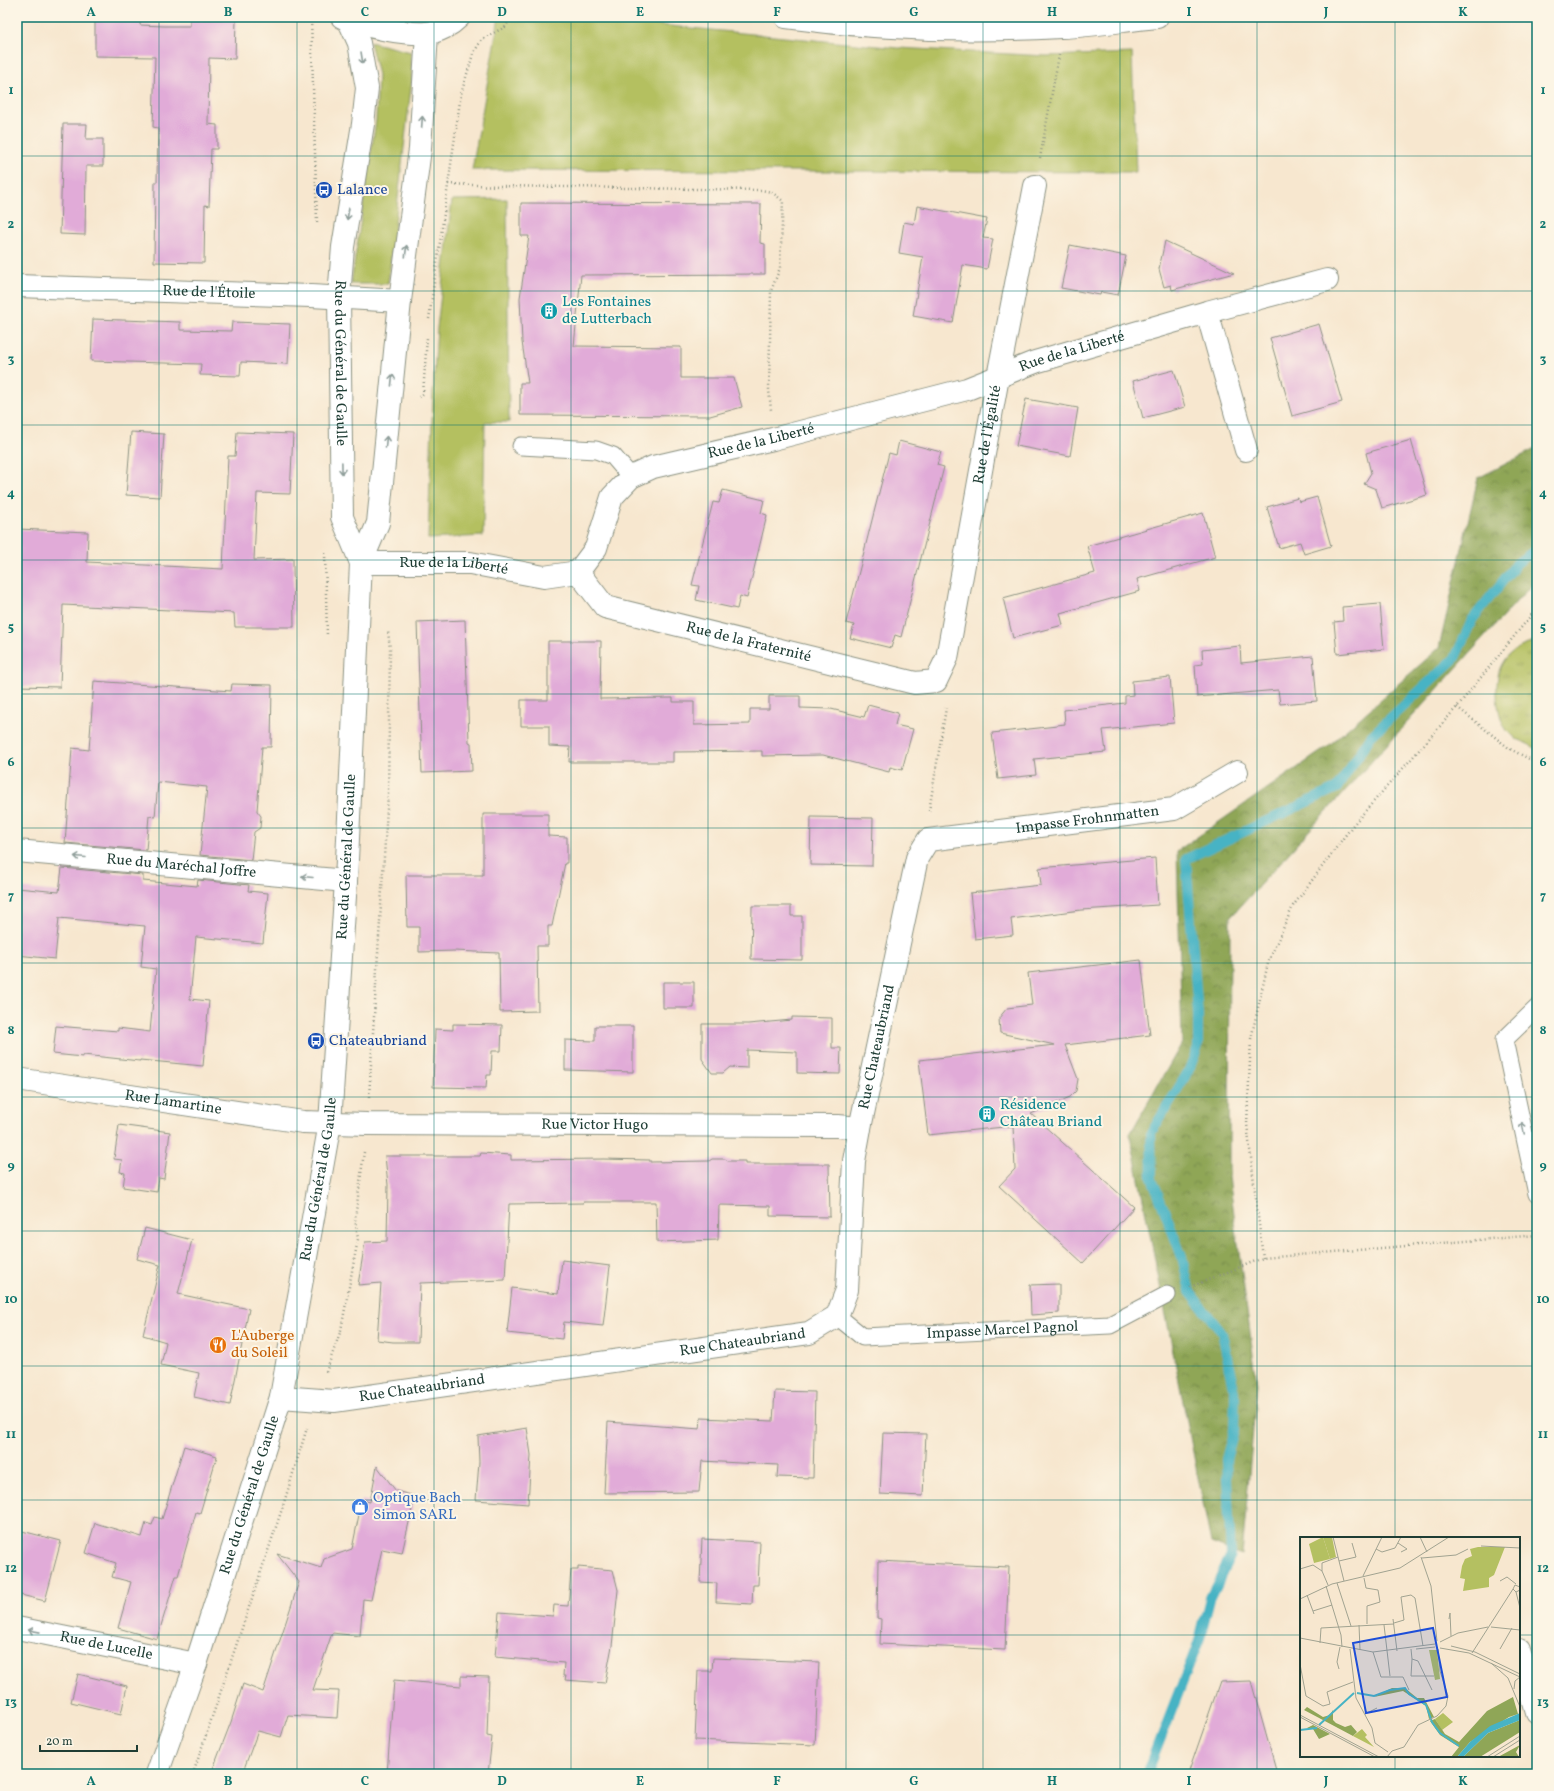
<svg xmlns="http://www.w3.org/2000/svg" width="1554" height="1791" font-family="Vollkorn,serif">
<defs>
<pattern id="forest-crowns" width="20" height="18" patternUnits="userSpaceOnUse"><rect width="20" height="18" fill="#8fa657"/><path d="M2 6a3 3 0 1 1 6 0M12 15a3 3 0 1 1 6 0" fill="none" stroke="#748849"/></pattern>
<pattern id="park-tufts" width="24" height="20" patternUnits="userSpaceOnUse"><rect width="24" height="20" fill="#b4c061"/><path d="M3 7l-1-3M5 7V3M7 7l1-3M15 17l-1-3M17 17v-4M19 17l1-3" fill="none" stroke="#929d51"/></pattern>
</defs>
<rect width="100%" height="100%" fill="#fcf5e5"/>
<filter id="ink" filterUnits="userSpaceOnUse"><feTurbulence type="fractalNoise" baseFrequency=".025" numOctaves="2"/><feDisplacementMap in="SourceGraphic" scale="8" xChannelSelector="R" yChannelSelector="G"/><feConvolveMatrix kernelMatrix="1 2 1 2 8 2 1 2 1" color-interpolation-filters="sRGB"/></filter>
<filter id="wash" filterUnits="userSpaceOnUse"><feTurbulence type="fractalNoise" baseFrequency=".012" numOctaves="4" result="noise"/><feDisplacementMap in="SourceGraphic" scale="16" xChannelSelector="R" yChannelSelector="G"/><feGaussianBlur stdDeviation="0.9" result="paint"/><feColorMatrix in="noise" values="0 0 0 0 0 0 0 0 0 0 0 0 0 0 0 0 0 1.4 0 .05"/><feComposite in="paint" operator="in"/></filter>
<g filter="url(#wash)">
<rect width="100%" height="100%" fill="#f7e7cf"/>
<path fill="#b4c061" stroke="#6a7e4a" d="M499 17H576L898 48 1046 56 1132 53 1136 172 472 170Z
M370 42 411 52 412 79 388 284H351L376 120 378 75Z
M507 199 509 422H485L483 536 428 539 433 393 437 328 452 200Z"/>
<path fill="url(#forest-crowns)" stroke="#577246" d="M1537 448V579L1230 918 1229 1177 1257 1384 1242 1555 1211 1543 1130 1134 1182 1043 1177 851 1326 748 1439 648 1478 478Z"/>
<path fill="url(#park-tufts)" stroke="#6a7e4a" d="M1537 641V749C1529 744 1518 740 1510 734 1496 721 1493 680 1502 664 1509 650 1524 645 1537 641Z"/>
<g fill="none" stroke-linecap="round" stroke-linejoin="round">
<path stroke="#47b3c4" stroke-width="10" d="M1147 1774 1200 1638 1210 1598 1231 1555 1226 1460 1234 1430 1235 1393 1222 1333 1190 1292 1182 1257 1152 1178 1151 1133 1188 1072 1198 1047V1014L1186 859 1337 788 1371 736 1455 658 1472 620 1517 563 1537 549"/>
</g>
<g id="blocks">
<path fill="#e1abd8" d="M95 17 140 18V25L164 26H190V19H236L235 59 209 58 208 124 217 125V149H211L209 206 205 205 204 263 154 262 155 182H157L158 128 153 127 155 57 95 56Z
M63 124H87L86 139H103V166H86L85 235 60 234Z
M521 203 761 204 760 243 765 244V274L581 275 574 346 681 347V378H734L742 407 710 416 520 415V383H528L522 342 520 298 529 236H521Z
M917 206 987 219 983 238 993 239 987 269 963 265 953 323 913 316 923 257 899 253 904 222 914 224Z
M1165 241 1234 273 1172 290 1171 285 1164 287 1159 269Z
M1070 245 1126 256 1118 295 1101 292 1100 295 1061 288Z
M93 319 180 322V330L231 331 232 322 290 324 288 364 241 362 240 376 200 375 201 364 91 361Z
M1319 324 1342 402 1292 416 1270 338Z
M1174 370 1185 407 1143 418 1133 381Z
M1026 399 1078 408 1070 456 1016 446Z
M131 432 164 434 160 497 126 495Z
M237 432 293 434 290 494 257 493 254 560 293 559 294 627H235L234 613 63 605 60 687 17 686V529L88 532 87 562 223 569 228 456H235Z
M1411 440 1427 495 1382 508 1376 489 1364 484 1371 473 1366 453Z
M899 441 941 452 937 465 944 467 901 637 895 635 891 648 850 638 854 625 846 623 889 453 896 455Z
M723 490 764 500 761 513 767 515 747 598 740 596 737 609 696 600 699 586 692 585 713 502 719 503Z
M1317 497 1331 546 1304 554 1300 542 1279 548 1267 507 1298 498 1299 502Z
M1203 513 1215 557 1137 579 1140 591 1060 613 1063 625 1013 638 1003 598 1095 573 1087 546Z
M1380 604 1384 649 1337 654 1334 622 1343 621 1342 607Z
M465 620 469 742 471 743 472 771 422 773 417 622Z
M548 641H601L600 699 673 698V702H694V725L750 724V709H769V696H800V708L831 709 864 717 868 705 898 713 895 725 913 729 902 770 890 767 889 772 823 755 762 756V751L673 752V762H569L570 747 549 746V726H521V700H548Z
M1240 646 1241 663 1313 656 1317 701 1280 704 1278 690 1197 697 1195 665 1203 664 1202 650Z
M1170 677 1174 723 1103 730 1106 752 1034 759 1036 775 998 779 992 733 1057 726V725L1065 724 1064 710 1125 703V696L1133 695 1132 681Z
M94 681 231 691 232 684 272 685 271 747H262L257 811 261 816 260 828 254 832 251 860 200 855 207 787 158 782 155 817 149 816 146 850 65 843 72 748 89 750Z
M483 814H548V836L567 837V863H565L552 926H548V946H537L538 1011 500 1012 499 953 454 951 419 952V927H407L406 875H483Z
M811 817 873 818 872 866 810 865Z
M1155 858 1158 905 1081 910 1011 919 1013 935 975 939 970 893 1041 885 1039 868Z
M62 868 143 875V881L197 886 198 880 249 885 248 891 268 893 263 943 196 937 190 999 209 1001 203 1066 140 1060V1061L83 1055V1057L53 1054 56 1026 118 1031V1028L150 1032 156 969 141 967 145 926 59 918 55 959 17 955V888L59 892Z
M752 906H791V916H802V960L751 959Z
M1141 960 1150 1035 1065 1045 1078 1079 1076 1091 1070 1097 1031 1114 1134 1207 1083 1263 999 1186 1015 1169 1013 1126 928 1135 919 1060 1055 1045 1000 1033 999 1018 1007 1008 1032 1005 1028 973Z
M663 982H694V1008H663Z
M792 1017 832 1018V1048H841L840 1074 797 1073V1052L747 1050V1068L730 1067 723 1073H712L702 1059V1024H748L792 1020Z
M453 1024 502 1025 501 1051H492L491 1075H487L486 1088 433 1087 435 1029 453 1030Z
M595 1026H633V1072L565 1070V1040L595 1041Z
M119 1125 170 1132 164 1179 159 1178 157 1192 123 1187 125 1173 120 1172 122 1160 114 1159Z
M481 1153 511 1155V1160L603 1159 650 1160V1162L709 1161 712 1159H725L728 1161H745V1164H829L830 1217 770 1216V1206L719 1205 718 1240 657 1242 656 1202H583V1203L509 1204 505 1280 420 1283 418 1342H393L377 1340 381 1283 358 1285 365 1242 387 1241 388 1185 385 1156H480Z
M145 1228 192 1240 178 1294 249 1309 230 1405 194 1397 199 1373 161 1365 166 1342 143 1335 160 1265 137 1259Z
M562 1260 610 1266 603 1326 564 1322 562 1339 507 1333 512 1288 558 1294Z
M1059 1284V1313L1031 1315 1030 1285Z
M775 1391 815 1392 813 1478 777 1477 778 1465 702 1461 699 1492 604 1493 608 1422 700 1429 701 1418 773 1421Z
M527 1428 531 1455 528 1504 476 1500 479 1462 478 1436Z
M883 1433 926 1434 923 1496 880 1494Z
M184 1446 217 1456 200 1513 196 1512 178 1576H176L157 1639 118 1628 131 1582 112 1577 116 1563 86 1553 95 1523 142 1537 146 1523 152 1525 155 1517 162 1519Z
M377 1466 396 1491 415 1496 402 1553 382 1549 371 1600 363 1599 360 1636 332 1633 313 1690 339 1691 337 1718 288 1715 281 1737 258 1731 242 1774H211L231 1722 243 1684 263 1692 299 1582 277 1554 321 1568 324 1559 352 1549 362 1500 370 1502Z
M22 1531 61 1541 45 1601 17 1594V1548Z
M702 1539 760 1542 758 1585H753L752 1604 716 1602 717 1583 700 1582Z
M878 1561 1009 1567 1005 1650 880 1644 881 1619 877 1618Z
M578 1567 613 1570 618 1590 612 1646 605 1683 565 1680 566 1676H563L564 1663 495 1657 499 1612 553 1616 554 1605 568 1606 571 1570H578Z
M713 1658 819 1662 815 1745 695 1740 698 1671H712Z
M78 1674 127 1686 121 1714 71 1702Z
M461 1676 489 1677 487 1736 492 1737 488 1774H387L394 1680 461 1686Z
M1251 1681 1277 1774H1188L1220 1682Z"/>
</g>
</g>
<g filter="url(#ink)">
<use href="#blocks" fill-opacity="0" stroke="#8b9282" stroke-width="1"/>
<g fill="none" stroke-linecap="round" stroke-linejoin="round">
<defs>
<g id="lane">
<path d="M521 446 596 450 613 456 631 477"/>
<path d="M1537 1008 1504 1040 1537 1194"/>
<path id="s1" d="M837 1316 863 1337 1110 1325 1167 1295"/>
</g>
<g id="street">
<path d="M786 17C874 29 972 32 1061 27 1093 26 1125 20 1157 17"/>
<path id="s2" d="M17 286 311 296 400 301"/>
<path d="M1207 312 1246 450"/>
<path id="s3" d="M361 563H470L544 577 578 572 596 548 612 497 631 477 653 467 773 439 967 389 1035 362 1207 312 1327 280"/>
<path id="s4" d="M578 572 605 607 915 683 936 681 947 658 998 377 1035 186"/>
<path id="s5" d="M17 851 346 881"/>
<path id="s6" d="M17 1079 303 1122 367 1124 838 1126 860 1128"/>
<path id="s7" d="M281 1397 334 1401 809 1333 837 1316 847 1290 854 1161 860 1128 917 858 928 840 1174 809 1237 772"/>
<path id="s8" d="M17 1628 196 1664"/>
<path d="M1519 1650 1537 1713"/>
</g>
<g id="secondary">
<path d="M342 17C358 26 409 35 427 33 439 32 451 25 459 17"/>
<path id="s9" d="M349 21 359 43 367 88 363 124 343 247 339 297 342 517 361 563"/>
<path id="s10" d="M157 1774 196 1664 281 1397 330 1123 346 881 361 563 378 523 400 301 420 149 427 33"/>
</g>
</defs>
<use href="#lane" stroke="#8b9282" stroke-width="19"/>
<use href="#street" stroke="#8b9282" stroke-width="24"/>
<use href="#secondary" stroke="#8b9282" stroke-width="24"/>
<path stroke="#8b9282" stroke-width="2.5" stroke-dasharray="1 3" stroke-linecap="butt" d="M311 17 317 222
M1040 158 1059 55
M448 184 500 186 761 190 772 192 783 201 780 268 771 291 769 390 771 410
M429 319 461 94 473 54 482 39 505 27 512 17
M419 397 423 394 427 338
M325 553 327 636
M1457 707 1510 749 1537 763
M929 811 946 708
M369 1097 388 793 390 649 388 631
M1263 1258 1247 1124 1251 1039 1268 963 1293 906 1353 825 1457 707 1537 608
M1190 1287 1263 1258 1537 1235
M326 1372 341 1330 358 1239 355 1219 364 1152
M193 1774 282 1509 307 1428"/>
<use href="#lane" stroke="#fff" stroke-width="17"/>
<use href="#street" stroke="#fff" stroke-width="22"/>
<use href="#secondary" stroke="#fff" stroke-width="22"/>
</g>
<defs><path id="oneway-shaft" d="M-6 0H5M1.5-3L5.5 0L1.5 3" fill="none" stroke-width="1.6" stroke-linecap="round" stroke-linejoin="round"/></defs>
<g stroke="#8f9e9a">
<use href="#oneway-shaft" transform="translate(362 58) rotate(81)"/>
<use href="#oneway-shaft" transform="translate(422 122) rotate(-86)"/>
<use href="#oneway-shaft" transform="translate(348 214) rotate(99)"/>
<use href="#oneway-shaft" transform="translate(406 251) rotate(-83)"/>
<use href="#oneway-shaft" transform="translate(392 380) rotate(-84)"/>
<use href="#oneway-shaft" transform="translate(386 442) rotate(-85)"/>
<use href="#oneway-shaft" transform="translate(342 468) rotate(89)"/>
<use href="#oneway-shaft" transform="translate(80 857) rotate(-175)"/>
<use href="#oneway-shaft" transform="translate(307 877) rotate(-175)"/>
<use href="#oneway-shaft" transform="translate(1523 1128) rotate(-102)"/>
<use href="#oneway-shaft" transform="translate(34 1631) rotate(-169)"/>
</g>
</g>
<path fill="none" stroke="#0f766e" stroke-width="1" stroke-opacity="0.55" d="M159 17V1774M297 17V1774M434 17V1774M571 17V1774M708 17V1774M846 17V1774M983 17V1774M1120 17V1774M1257 17V1774M1395 17V1538M17 156H1537M17 291H1537M17 425H1537M17 560H1537M17 694H1537M17 828H1537M17 963H1537M17 1097H1537M17 1231H1537M17 1366H1537M17 1500H1537M17 1635H1301M1519 1635H1537M1395 1756V1774"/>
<defs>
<symbol id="bus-disc" viewBox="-11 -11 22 22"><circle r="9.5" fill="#1a4fb4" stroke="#fcf5e5"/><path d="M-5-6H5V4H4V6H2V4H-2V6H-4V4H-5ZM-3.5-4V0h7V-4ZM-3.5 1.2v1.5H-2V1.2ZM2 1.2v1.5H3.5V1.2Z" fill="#fff"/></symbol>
<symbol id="building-disc" viewBox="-11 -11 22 22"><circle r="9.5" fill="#0f9aa8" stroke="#fcf5e5"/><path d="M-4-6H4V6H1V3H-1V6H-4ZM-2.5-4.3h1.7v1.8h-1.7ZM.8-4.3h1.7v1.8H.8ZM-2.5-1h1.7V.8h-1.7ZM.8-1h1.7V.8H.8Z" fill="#fff"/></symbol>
<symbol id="restaurant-disc" viewBox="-11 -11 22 22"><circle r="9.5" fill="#e8710a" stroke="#fcf5e5"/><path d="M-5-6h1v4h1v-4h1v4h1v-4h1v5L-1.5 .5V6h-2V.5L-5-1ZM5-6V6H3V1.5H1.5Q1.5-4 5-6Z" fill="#fff"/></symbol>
<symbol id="shop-disc" viewBox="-11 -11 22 22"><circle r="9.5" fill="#3f7fe0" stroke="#fcf5e5"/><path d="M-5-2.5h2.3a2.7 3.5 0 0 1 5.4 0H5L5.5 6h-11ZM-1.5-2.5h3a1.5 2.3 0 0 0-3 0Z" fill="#fff"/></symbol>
</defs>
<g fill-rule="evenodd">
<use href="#bus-disc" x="314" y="180" width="20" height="20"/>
<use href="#building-disc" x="539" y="301" width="20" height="20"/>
<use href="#bus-disc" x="306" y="1031" width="20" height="20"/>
<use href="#building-disc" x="977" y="1104" width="20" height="20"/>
<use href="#restaurant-disc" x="208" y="1335" width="20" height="20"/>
<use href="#shop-disc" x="350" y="1497" width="20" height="20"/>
</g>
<g text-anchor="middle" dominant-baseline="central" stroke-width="4" stroke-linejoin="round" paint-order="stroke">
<g font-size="15" fill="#164399" stroke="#fcf5e5" text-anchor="start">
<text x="337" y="190">Lalance</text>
<text x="329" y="1041">Chateaubriand</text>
</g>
<g font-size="15" fill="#1f3d34" stroke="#fcf5e5">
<text stroke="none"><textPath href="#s2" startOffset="192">Rue de l'Étoile</textPath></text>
<text stroke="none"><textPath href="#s3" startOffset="789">Rue de la Liberté</textPath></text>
<text stroke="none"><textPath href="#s9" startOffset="347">Rue du Général de Gaulle</textPath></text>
<text stroke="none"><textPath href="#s4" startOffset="637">Rue de l'Égalité</textPath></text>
<text stroke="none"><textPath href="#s3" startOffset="465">Rue de la Liberté</textPath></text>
<text stroke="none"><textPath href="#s3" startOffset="93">Rue de la Liberté</textPath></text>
<text stroke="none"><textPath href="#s4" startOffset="192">Rue de la Fraternité</textPath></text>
<text stroke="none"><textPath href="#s7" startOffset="1214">Impasse Frohnmatten</textPath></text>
<text stroke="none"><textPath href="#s10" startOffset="942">Rue du Général de Gaulle</textPath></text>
<text stroke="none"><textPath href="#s5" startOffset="165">Rue du Maréchal Joffre</textPath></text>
<text stroke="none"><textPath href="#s7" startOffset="839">Rue Chateaubriand</textPath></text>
<text stroke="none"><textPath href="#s6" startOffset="158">Rue Lamartine</textPath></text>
<text stroke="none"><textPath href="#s6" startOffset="581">Rue Victor Hugo</textPath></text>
<text stroke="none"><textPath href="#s10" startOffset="618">Rue du Général de Gaulle</textPath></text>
<text stroke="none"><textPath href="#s1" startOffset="173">Impasse Marcel Pagnol</textPath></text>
<text stroke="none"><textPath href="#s7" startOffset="466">Rue Chateaubriand</textPath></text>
<text stroke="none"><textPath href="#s7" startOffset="142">Rue Chateaubriand</textPath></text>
<text stroke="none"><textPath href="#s10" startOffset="294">Rue du Général de Gaulle</textPath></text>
<text stroke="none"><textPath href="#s8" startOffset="91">Rue de Lucelle</textPath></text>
</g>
<g font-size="15" fill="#0d838f" stroke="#fcf5e5" text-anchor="start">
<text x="562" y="302">Les Fontaines<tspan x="562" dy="17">de Lutterbach</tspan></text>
<text x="1000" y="1105">Résidence<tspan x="1000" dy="17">Château Briand</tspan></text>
</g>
<g font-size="15" fill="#c56008" stroke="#fcf5e5" text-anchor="start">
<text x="231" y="1336">L'Auberge<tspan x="231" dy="17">du Soleil</tspan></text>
</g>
<g font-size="15" fill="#366cbe" stroke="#fcf5e5" text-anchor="start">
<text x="373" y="1498">Optique Bach<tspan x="373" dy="17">Simon SARL</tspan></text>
</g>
</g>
<g transform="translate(1300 1537)">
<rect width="220" height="220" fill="#f7e7cf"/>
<path d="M23 0H32L36 20 30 22ZM129 113H137L140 142 135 143ZM143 176 153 185 142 193 135 182ZM62 192 67 198 65 200 74 210 53 199Z" fill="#b4c061"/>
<path d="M92 151H105L117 161H124L134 180 129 182 126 169 103 154 74 160ZM213 160 218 177 209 180 170 205 157 220H151L159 210 140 198 130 184 135 182 145 197 159 205 187 174ZM7 170 23 180 30 178 33 173V183L36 186 45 190 51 188 57 195 53 199 4 173ZM220 183V195L180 220H163L188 196ZM13 188 30 197 19 202 13 192 7 191ZM220 208 216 215 219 220H198Z" fill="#8fa657"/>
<path d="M23 0 30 22 14 26 9 7Z" fill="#b4c061"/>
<path d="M178 10H205L194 38 189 41V50L163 54 165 42 160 41 162 29 165 22 172 19 170 12Z" fill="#b4c061"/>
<path d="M220 176V183L188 196 163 220H157L170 205 190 189Z" fill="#47b3c4"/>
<path fill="none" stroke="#47b3c4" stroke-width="2" d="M57 156 74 159 90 153 105 151 109 157 126 168 132 185 140 196 159 209M19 188 54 156M0 193 17 191"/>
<path fill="none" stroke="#a1a391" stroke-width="1" d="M33 0 44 44M120 0 127 15M98 6 107 12 101 15M181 9 220 11M76 12 82 15 95 11 101 0M121 20 131 49 137 104M122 21 156 18 168 12M39 24 56 20 52 6M0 32 13 28 22 34M63 39 82 0M64 41 66 51 78 53 80 65 67 69V87M200 44 207 40 216 47M37 46 51 89M28 48 22 34V26L38 20M26 49 41 98 42 110M220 50 215 48 213 52 216 55 220 53M216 55 220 71M7 58 14 77M0 62 32 47 100 31 149 0M13 74 32 68M93 82 97 114M149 82 150 76 151 99M94 86 104 83 101 60 111 58 115 61 123 109M59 88 60 113M84 88 90 139M191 90 220 93M0 101 73 115 135 107M140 105 158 96 188 90M20 106 21 91 94 87M151 109 175 115 220 137M140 111 169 116 220 140M50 112 56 161 72 191 75 206 88 215M111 112 112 122 118 124 132 153M116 112 135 110M200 112 212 91M73 115 81 140H103L109 153M172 116 213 52M112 122 111 139H134M191 126 208 141 220 170M0 127 6 159 23 169 30 167 27 155 53 145M39 132 37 125 40 110M214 152 215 144 220 140M65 177 77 171M0 178 79 220M0 180 75 220M87 220 92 214 104 210 118 188 137 179 146 169 148 159 140 134 138 112M187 220 220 199M193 220 220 203"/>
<path fill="#1d4ed8" fill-opacity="0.15" stroke="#1d4ed8" stroke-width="2" d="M133 91 147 160 66 176 53 106Z"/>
<rect width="220" height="220" fill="none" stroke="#1f3d34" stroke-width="2"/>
</g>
<rect width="1554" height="1791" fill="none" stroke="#fcf5e5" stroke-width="44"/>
<path d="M40 1745v6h97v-6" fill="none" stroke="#1f3d34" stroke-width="2"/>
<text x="46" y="1745" font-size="12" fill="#1f3d34" stroke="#fcf5e5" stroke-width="3" paint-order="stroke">20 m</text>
<rect x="22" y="22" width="1510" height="1747" fill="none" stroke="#0f766e" stroke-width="1.5"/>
<g font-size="13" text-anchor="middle" font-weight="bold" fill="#0f766e">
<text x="91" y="16">A</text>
<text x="228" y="16">B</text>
<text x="365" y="16">C</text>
<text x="502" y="16">D</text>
<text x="640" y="16">E</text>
<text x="777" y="16">F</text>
<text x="914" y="16">G</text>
<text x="1052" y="16">H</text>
<text x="1189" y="16">I</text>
<text x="1326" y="16">J</text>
<text x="1463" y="16">K</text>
<text x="11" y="94">1</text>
<text x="1543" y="94">1</text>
<text x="11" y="228">2</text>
<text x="1543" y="228">2</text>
<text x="11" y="363">3</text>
<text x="1543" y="363">3</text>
<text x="11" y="497">4</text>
<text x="1543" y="497">4</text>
<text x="11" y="631">5</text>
<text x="1543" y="631">5</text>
<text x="11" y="766">6</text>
<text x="1543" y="766">6</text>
<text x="11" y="900">7</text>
<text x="1543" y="900">7</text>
<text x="11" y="1034">8</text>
<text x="1543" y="1034">8</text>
<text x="11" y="1169">9</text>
<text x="1543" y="1169">9</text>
<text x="11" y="1303">10</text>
<text x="1543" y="1303">10</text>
<text x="11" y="1438">11</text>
<text x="1543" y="1438">11</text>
<text x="11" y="1572">12</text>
<text x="1543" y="1572">12</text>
<text x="11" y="1706">13</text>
<text x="1543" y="1706">13</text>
<text x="91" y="1785">A</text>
<text x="228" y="1785">B</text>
<text x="365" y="1785">C</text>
<text x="502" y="1785">D</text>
<text x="640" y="1785">E</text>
<text x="777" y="1785">F</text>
<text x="914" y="1785">G</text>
<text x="1052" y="1785">H</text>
<text x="1189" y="1785">I</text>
<text x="1326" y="1785">J</text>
<text x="1463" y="1785">K</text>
</g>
</svg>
